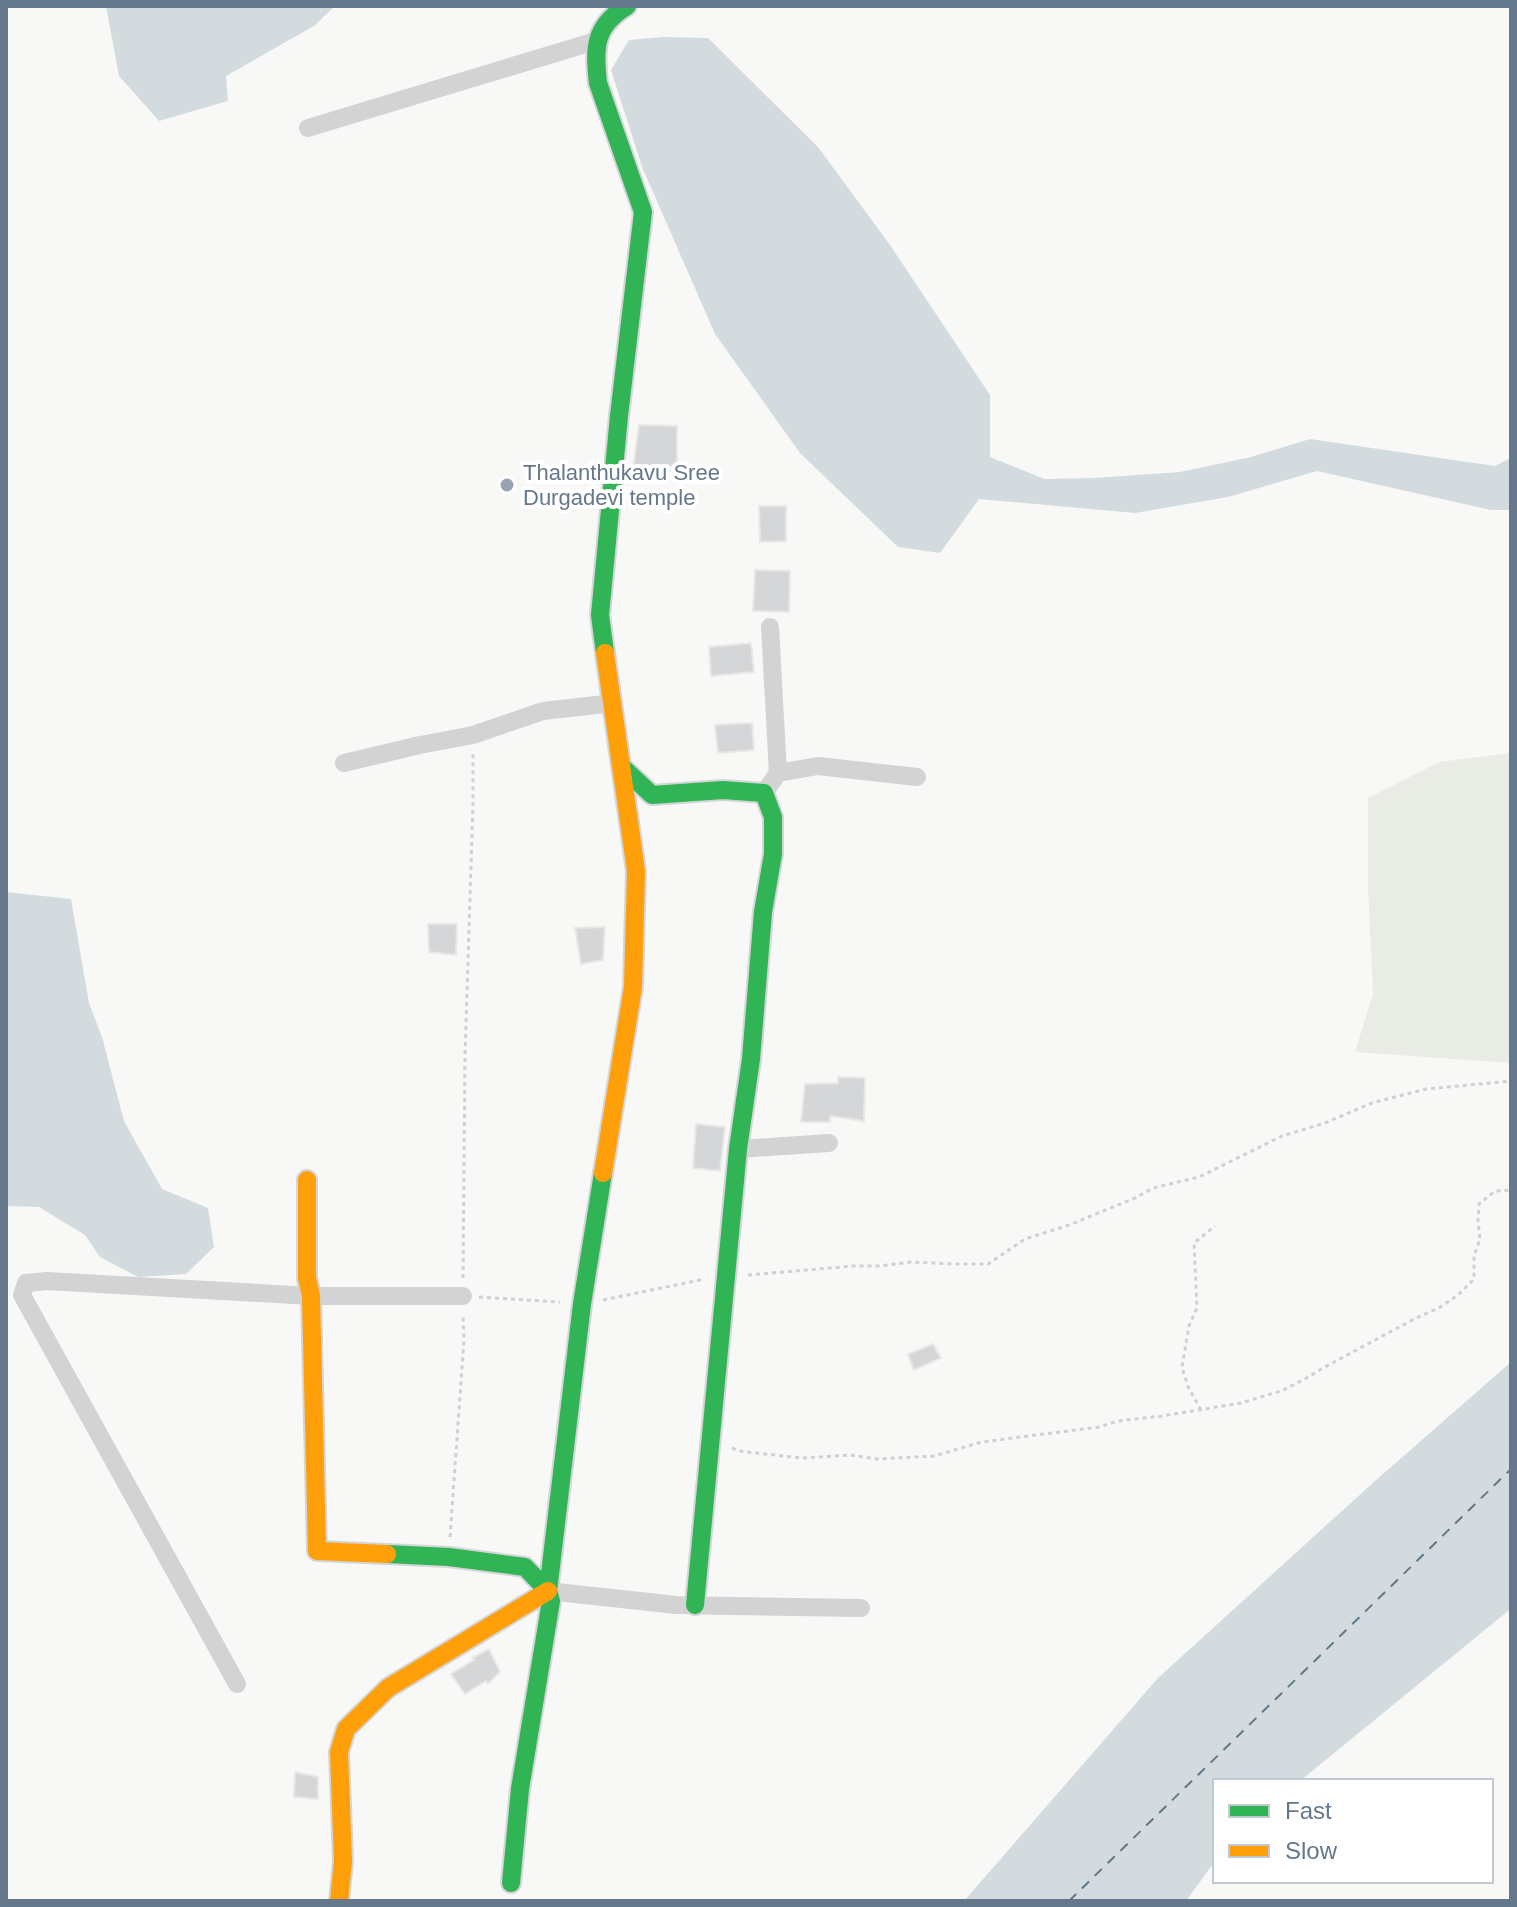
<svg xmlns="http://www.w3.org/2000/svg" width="1517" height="1907" font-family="Helvetica,sans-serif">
<rect width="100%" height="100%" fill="#f8f8f7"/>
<path fill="#e8ece5" d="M1511 753V1063L1355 1052 1373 994 1368 889V798L1439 762Z"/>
<path fill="#d4dbdf" d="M106 6H335L314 26 226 76 228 101 159 121 119 76Z
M663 37 708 38 818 147 890 245 990 395V457L1045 479 1094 478 1180 472 1251 457 1310 439 1495 466 1511 458V510H1491L1317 471 1228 497 1135 513 979 499 940 553 898 547 800 453 715 334 642 167 611 70 629 40Z
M6 892 71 899 89 1003 102 1037 124 1121 162 1189 208 1208 214 1247 186 1274 138 1277 100 1257 85 1235 39 1207 6 1206Z
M1511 1362V1608L1508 1611 1300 1781H1215V1861L1186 1901H964L1158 1678 1375 1481Z"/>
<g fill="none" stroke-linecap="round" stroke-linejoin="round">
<path stroke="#617986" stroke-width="2" stroke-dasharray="10 8" stroke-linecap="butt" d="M1069 1901 1511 1469"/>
</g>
<path fill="#d5d6d7" stroke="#e8e8e6" stroke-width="2" d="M639 425 677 426V466L633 468Z
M759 506H786V541L760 542Z
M755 570 790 571 789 612 753 611Z
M751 643 754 672 711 676 709 647Z
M752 723 754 750 718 753 715 725Z
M428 924H457L456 955 429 952Z
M605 927 603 960 581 964 575 928Z
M838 1077 865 1078 864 1121 830 1116V1122H801L805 1084 838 1083Z
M696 1124 725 1127 720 1171 693 1168Z
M933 1344 941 1358 914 1370 908 1354Z
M489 1649 500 1672 488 1684 486 1681 465 1694 451 1674 474 1660 472 1658Z
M295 1772 318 1777V1799L294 1797Z"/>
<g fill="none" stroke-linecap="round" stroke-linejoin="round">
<defs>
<path id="fast" d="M605 653 600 615 619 416 643 212 598 83C594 48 594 26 627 6
M622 767 652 795 723 790 764 793 773 817V854L763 912 751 1059 738 1149 695 1605
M387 1554 449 1557 525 1567 548 1591
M511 1883 520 1789 551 1601 548 1591 582 1304 603 1173"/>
<path id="slow" d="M603 1173 633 987 636 871 605 653
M307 1180V1278L311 1296 317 1551 387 1554
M339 1901 343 1861 339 1752 346 1729 388 1688 548 1591"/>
</defs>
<use href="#fast" stroke="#d3d5d7" stroke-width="22"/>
<use href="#slow" stroke="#d3d5d7" stroke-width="22"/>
<path stroke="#cfd0d2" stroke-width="3" stroke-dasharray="4 4" stroke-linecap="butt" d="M748 1275 853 1266H879L911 1262 955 1264H988L1025 1239 1069 1225 1135 1198 1153 1188 1199 1177 1282 1136 1325 1123 1372 1103 1426 1089 1511 1081
M463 1278 465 1056 473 803V754
M479 1297 560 1302
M603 1300 705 1279
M1201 1410 1188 1387 1182 1367 1189 1326 1197 1308 1194 1243 1215 1226
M732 1448 739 1451 801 1458 850 1455 877 1459 934 1456 982 1442 1099 1427 1118 1421 1162 1416 1241 1403 1281 1391 1305 1379 1323 1368 1416 1318 1439 1308 1458 1295 1474 1279V1256L1480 1239 1478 1221 1479 1204 1495 1191 1511 1190
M450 1537 464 1340 463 1314"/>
<path stroke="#d3d3d4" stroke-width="18" d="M308 128 599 40
M344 763 420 745 473 735 543 711 614 703
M778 773 818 766 917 777
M764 793 778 773 770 627
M738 1149 829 1143
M548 1591 676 1605 861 1608
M237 1684 22 1295 26 1283 47 1281 311 1296H463"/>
<use href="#fast" stroke="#30b455" stroke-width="18"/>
<use href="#slow" stroke="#ff9f0a" stroke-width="18"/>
</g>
<circle fill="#98a4b1" stroke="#fff" stroke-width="3" cx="507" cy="485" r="8"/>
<g text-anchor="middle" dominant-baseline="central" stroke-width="8" stroke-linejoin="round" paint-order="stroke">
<g font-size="22" fill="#65778b" stroke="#fff" text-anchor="start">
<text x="523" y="472">Thalanthukavu Sree<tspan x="523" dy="25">Durgadevi temple</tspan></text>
</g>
</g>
<rect width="1517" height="1907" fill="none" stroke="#65778b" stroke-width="16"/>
<rect x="1213" y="1779" width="280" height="104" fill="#ffffff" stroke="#c1c9d1" stroke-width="2"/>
<rect x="1229" y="1805" width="40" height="12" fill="#30b455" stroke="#c1c9d1" stroke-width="2"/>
<text x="1285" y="1819" font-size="24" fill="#65778b">Fast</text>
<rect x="1229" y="1845" width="40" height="12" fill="#ff9f0a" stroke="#c1c9d1" stroke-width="2"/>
<text x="1285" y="1859" font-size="24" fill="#65778b">Slow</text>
</svg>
